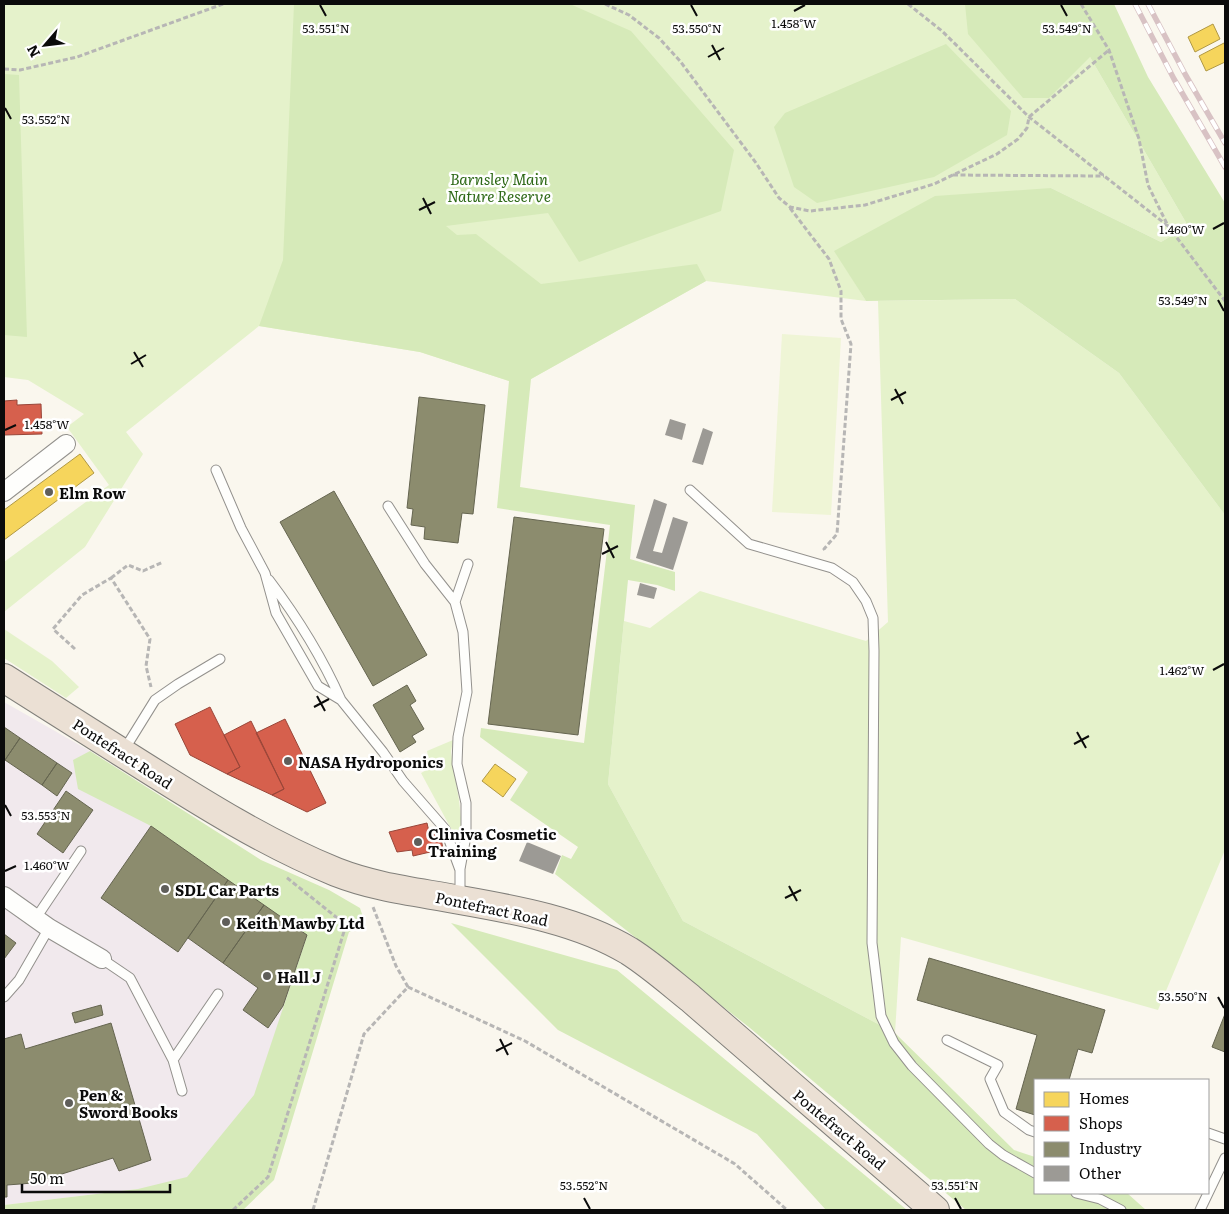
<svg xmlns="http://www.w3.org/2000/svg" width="1229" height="1214" font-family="Literata,serif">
<rect width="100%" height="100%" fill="#faf7ee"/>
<path fill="#f1e9ed" d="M4 702 90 751 321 911 265 1106 203 1198 138 1189 4 1205Z"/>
<path fill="#e5f2cb" d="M4 4H1090V57L1188 226 1161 242 1051 188 835 251 866 301 706 281 531 379 509 381 420 352 259 326 126 432 143 454 85 547 4 612V562L109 485 67 427 84 414 28 380 4 377Z
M1015 299 1119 373 1225 515V850L1158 1010 901 937 895 1033 683 921 608 784 624 621 650 628 700 591 866 641 888 622 878 301Z
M4 629 52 661 79 687 66 698 4 658Z
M453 740 451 752 459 800 463 837 459 840 455 836 421 773 430 768 427 751Z"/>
<path fill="#d6eab9" d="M294 4H570L631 31 734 150 721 211 579 262 548 213 446 226 457 235 476 234 541 284 697 264 706 281 531 379 520 487 635 505 630 559 675 572V591L657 585 628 580 608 784 683 921 895 1033 1014 1150 1035 1157V1193H1127L1146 1210H966L750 1028 555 874 562 855 571 859 578 847 510 800 528 772 480 737 481 728 584 743 610 525 497 508 509 381 420 352 259 326 283 260Z
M965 4H1114L1148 77 1225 203V515L1119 373 1015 299 866 301 834 251 935 196 1051 188 1161 242 1188 226 1090 57 1049 98H1023L968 34Z
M946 44 1011 111 1007 135 934 177 817 203 794 187 774 127 785 113Z
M4 74 19 75 27 337 4 335Z
M90 751 261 860 329 890 360 908 366 926 349 932 274 1180 243 1210H4V1205L138 1189 187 1177 254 1095 307 936 151 826 78 789 73 760Z
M451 923 617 970 907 1210H826L757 1134 558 1030Z"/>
<path fill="#eff5d6" d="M782 334 841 338 831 515 772 512Z"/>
<path fill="#f6d55c" stroke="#b09844" d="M1213 24 1220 39 1195 52 1188 37Z
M1224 43 1225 47V62L1206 71 1199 56Z
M80 454 94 473 4 540V510Z
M495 764 516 779 503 797 482 781Z"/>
<path fill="#d6604d" stroke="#994639" d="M17 400V405L41 404 42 434 4 435V455V401Z
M210 707 240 767 227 774 190 755 175 724Z
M285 719 326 803 307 812 272 795 284 789 256 733Z
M251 721 284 789 272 795 227 774 240 767 224 735Z
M427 823 430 836 440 833 443 849 413 856 412 850 397 852 389 832Z"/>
<path fill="#8c8c6e" stroke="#656550" d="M419 397 485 405 473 514 462 513 458 543 424 539 425 527 411 525 413 509 407 508Z
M334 491 427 655 373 686 280 522Z
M514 517 604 529 578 735 488 724Z
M407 685 416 701 410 705 424 729 412 736 416 742 400 752 373 705Z
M4 727 20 738 5 760 4 759Z
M20 738 57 763 42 785 5 760Z
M57 763 72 773 57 796 42 785Z
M66 791 93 810 63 853 37 834Z
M151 826 228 880 178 952 101 898Z
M228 880 264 905 223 963 188 938Z
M264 905 307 935 283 1006 268 1028 243 1010 258 988 223 963Z
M4 934 16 943 4 959Z
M929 958 1105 1010 1092 1053 1078 1049 1069 1080H1035V1115L1016 1109 1037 1035 917 1000Z
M101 1005 103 1015 75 1023 72 1013Z
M1225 1014V1052L1212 1047Z
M111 1023 151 1160 119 1171 113 1158 33 1183 7 1185V1197H4V1039L21 1034 25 1049Z"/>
<path fill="#9c9a95" d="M670 419 686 424 682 440 665 435Z
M703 428 713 432 703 465 692 462Z
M654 499 667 504 653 551 662 553 673 517 688 522 673 570 636 558Z
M640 583 657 588 654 599 637 595Z
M527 842 561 856 553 874 519 861Z"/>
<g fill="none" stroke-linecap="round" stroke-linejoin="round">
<defs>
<path id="service" d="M216 470 241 528 265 573 276 613 318 686 341 700 383 752 403 781 445 829 460 870V897
M690 490 749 544 832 568 853 582 866 601 873 618 874 651 872 943 881 1016 894 1043 912 1066 989 1144 1003 1155 1035 1173
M388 506 425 564 455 602
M269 580C297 617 322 657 341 700
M124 750 155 700 178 684 220 659
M460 869 466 836V803L457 764 458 737 467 692 463 632 455 602 468 564
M36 918 81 851
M102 959 130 978 173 1060 182 1091
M4 997 19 980 49 928
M947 1040 998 1065 990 1079 1004 1112 1029 1130 1035 1132
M173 1060 218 994
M1208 1133 1225 1139
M1076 1193 1100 1199 1121 1210
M1200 1210 1225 1158"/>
<path id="minor" d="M4 492 66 444
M4 896 49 928 102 959"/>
<path id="trunk" d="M4 678C43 703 82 727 121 752 191 796 260 841 336 872 377 888 418 892 460 900 517 910 579 921 629 951 651 965 670 982 690 998L935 1210"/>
</defs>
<use href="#service" stroke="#93918d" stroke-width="11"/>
<use href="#minor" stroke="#93918d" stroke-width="20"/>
<use href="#trunk" stroke="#807f7a" stroke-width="30"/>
<path stroke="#b7b6b5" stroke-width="3" stroke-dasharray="5 2.5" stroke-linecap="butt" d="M605 4 629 15 659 38 680 61 756 163 779 198 790 207 810 211 865 205 934 184 997 154 1018 139 1027 128 1029 117 1109 50
M908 4 942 31 1029 117 1168 226
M1081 4 1109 50 1139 139 1148 185 1168 226 1225 301
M4 69 20 70 77 57 223 4
M953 175 1104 176
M790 208 829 259 841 291V319L851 344 837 534 824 549 825 551
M111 578 128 565 143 571 163 562
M75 649 53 629 82 595 111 578 150 639 146 666 151 687
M408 987 525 1041 735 1164 787 1210
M233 1210 268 1177 346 925 286 877
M313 1210 364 1034 408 987 396 966 373 907"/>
<use href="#service" stroke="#fefefc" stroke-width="9"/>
<use href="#minor" stroke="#fefefc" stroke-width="18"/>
<use href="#trunk" stroke="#ebe0d4" stroke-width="28"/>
<defs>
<path id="rail" d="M1135 4 1174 79 1225 167
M1148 4 1185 74 1225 143"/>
</defs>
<use href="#rail" stroke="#d8c2c4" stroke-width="5.5"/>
<use href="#rail" stroke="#fff" stroke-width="4" stroke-dasharray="11" stroke-linecap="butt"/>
</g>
<path fill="none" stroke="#0b0b0b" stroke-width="2" d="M320 5 326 16M691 5 697 16M1061 5 1067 16M794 11 805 5M712 45 720 60M708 57 724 48M5 108 11 119M423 198 431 214M419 210 435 202M1213 229 1224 223M1218 300 1224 311M134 352 143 367M131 364 146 355M895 389 903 404M891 400 906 392M5 430 16 425M606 542 614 558M602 554 618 546M1213 670 1224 664M317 696 325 711M314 707 329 699M1077 732 1086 748M1074 744 1089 736M5 805 11 816M5 871 16 866M789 886 797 901M785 898 801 890M1218 997 1224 1008M500 1039 508 1055M496 1051 512 1043M584 1198 590 1209M955 1198 961 1209"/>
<g fill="#5f5e5a" stroke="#fff" stroke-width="2">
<circle cx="49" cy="492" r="5"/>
<circle cx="288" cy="761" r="5"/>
<circle cx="418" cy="842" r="5"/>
<circle cx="165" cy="889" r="5"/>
<circle cx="226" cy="922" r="5"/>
<circle cx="267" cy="976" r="5"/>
<circle cx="69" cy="1103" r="5"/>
</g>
<g text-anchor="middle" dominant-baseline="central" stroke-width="5" stroke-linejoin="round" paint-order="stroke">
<g font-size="15" font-style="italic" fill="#2d6816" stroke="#fff">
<text x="499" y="178">Barnsley Main<tspan x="499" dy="17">Nature Reserve</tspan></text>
</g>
<g font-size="15" font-weight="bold" fill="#0b0b0b" stroke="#fff" text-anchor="start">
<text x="59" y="492">Elm Row</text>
<text x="298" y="761">NASA Hydroponics</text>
<text x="428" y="833">Cliniva Cosmetic<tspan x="428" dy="17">Training</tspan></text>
<text x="175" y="889">SDL Car Parts</text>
<text x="236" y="922">Keith Mawby Ltd</text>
<text x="277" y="976">Hall J</text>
<text x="79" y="1094">Pen &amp;<tspan x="79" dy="17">Sword Books</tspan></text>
</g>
<g font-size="15" fill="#0b0b0b" stroke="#fff">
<text transform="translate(123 753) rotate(33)">Pontefract Road</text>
<text transform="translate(492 908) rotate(12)">Pontefract Road</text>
<text transform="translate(840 1129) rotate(40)">Pontefract Road</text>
</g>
</g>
<g font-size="12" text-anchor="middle" fill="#0b0b0b" stroke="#fff" stroke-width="5" stroke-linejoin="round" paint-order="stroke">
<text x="794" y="28">1.458°W</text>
<text x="326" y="33">53.551°N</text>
<text x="697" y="33">53.550°N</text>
<text x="1067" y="33">53.549°N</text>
<text x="46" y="124">53.552°N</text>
<text x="1182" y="234">1.460°W</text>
<text x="1183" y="305">53.549°N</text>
<text x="47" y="429">1.458°W</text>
<text x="1182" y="675">1.462°W</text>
<text x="46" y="820">53.553°N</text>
<text x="47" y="870">1.460°W</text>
<text x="1183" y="1001">53.550°N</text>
<text x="584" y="1190">53.552°N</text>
<text x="955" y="1190">53.551°N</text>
</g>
<rect width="1229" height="1214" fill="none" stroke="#0b0b0b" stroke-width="10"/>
<rect x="1034" y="1079" width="175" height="115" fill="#ffffff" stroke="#9d9d9d"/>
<rect x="1044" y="1092" width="25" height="15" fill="#f6d55c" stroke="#9d9d9d"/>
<text x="1079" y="1104" font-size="15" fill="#0b0b0b">Homes</text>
<rect x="1044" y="1116" width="25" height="15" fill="#d6604d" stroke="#9d9d9d"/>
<text x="1079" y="1129" font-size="15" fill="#0b0b0b">Shops</text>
<rect x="1044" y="1142" width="25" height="15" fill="#8c8c6e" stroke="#9d9d9d"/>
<text x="1079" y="1154" font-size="15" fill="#0b0b0b">Industry</text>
<rect x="1044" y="1166" width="25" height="15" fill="#9c9a95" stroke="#9d9d9d"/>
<text x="1079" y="1179" font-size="15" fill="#0b0b0b">Other</text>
<g transform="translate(45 45) rotate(242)" stroke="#ffffff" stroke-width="4" paint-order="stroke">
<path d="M0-4L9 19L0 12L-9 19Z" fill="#0b0b0b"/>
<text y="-8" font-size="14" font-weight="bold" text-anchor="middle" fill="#0b0b0b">N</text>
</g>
<path d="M22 1184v8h148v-8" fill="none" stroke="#0b0b0b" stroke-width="2.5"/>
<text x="30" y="1184" font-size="15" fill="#0b0b0b" stroke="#ffffff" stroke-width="4" paint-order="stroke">50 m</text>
</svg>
